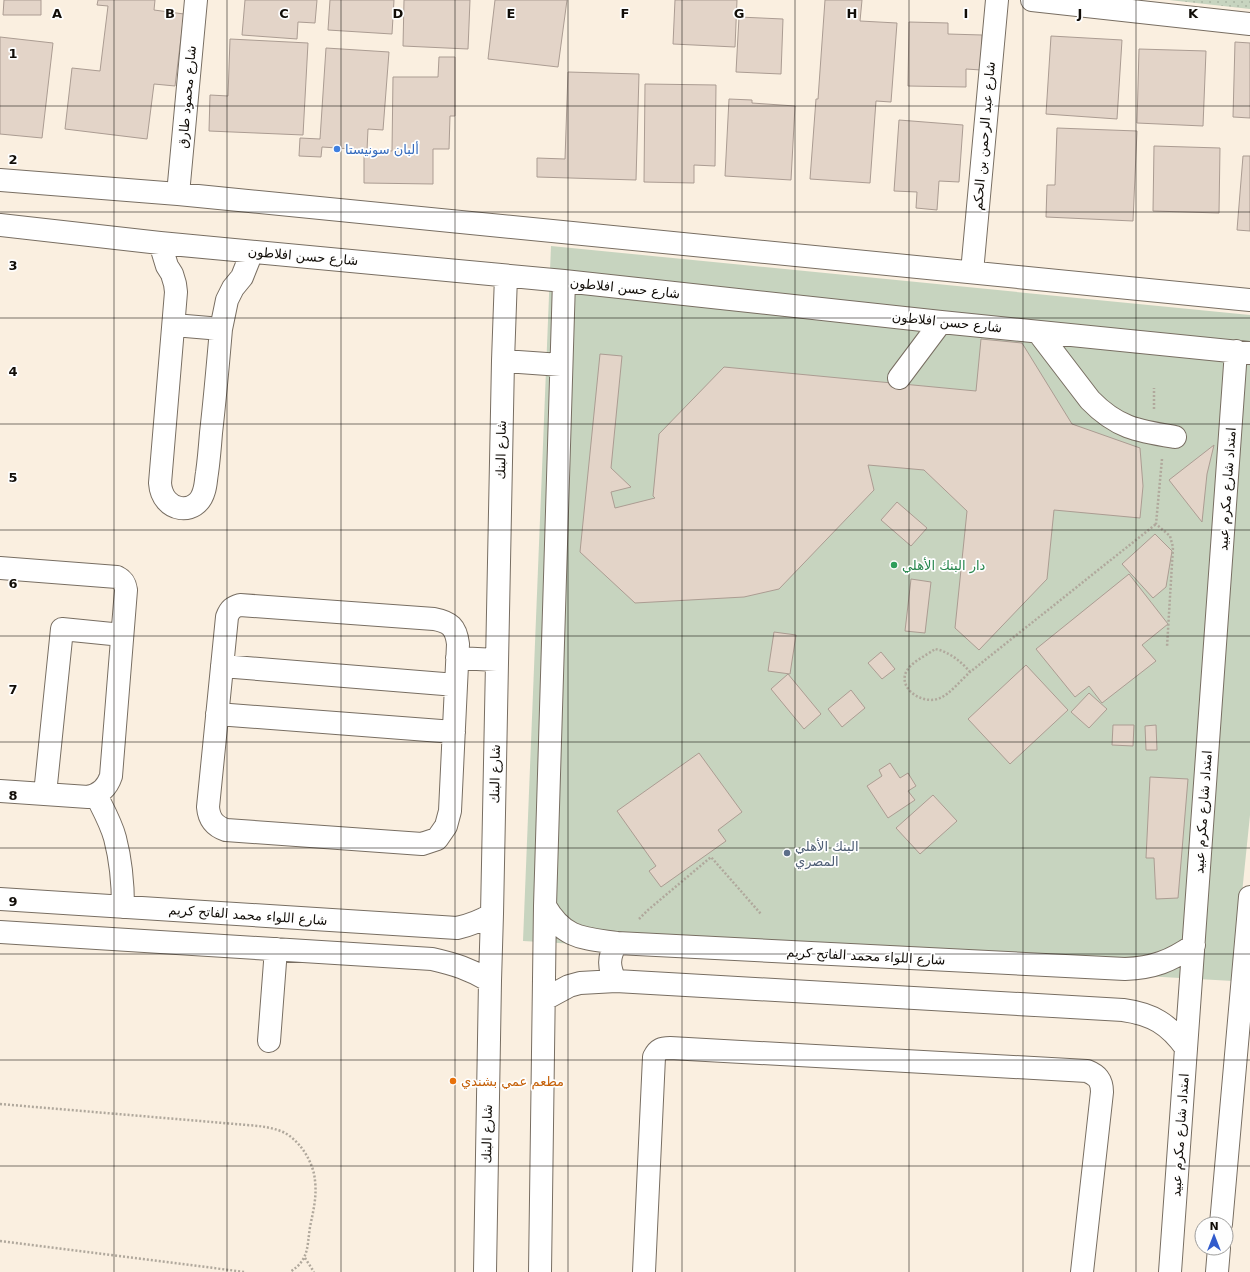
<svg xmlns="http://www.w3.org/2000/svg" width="1250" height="1272" font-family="'DejaVu Sans','Noto Naskh Arabic',sans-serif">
<defs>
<pattern id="green-dots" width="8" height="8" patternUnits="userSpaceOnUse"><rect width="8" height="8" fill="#c7d4bf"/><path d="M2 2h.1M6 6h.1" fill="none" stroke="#aab5a3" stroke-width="1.8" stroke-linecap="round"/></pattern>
</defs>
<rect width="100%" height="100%" fill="#faefe0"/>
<path fill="url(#green-dots)" d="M1169 0H1250V9Z"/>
<path fill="#c7d4bf" d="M551 246 1250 315V815L1233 981 523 941Z"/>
<path fill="#e3d4c8" stroke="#ab9c92" d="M4 0H41V15H3Z
M98 0H155L154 10 184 14 175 86 154 84 147 139 65 129 72 68 100 71 108 6 97 5Z
M245 0H317L315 23 298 22 297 39 242 35Z
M330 0H394L392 34 328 30Z
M404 0H470L468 49 403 46Z
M495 0H567L558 67 488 59Z
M675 0H737L735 47 673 44Z
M825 0H862L860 21 897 23 891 102 876 101 870 183 810 179 816 99H818Z
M739 17 783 19 781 74 736 72Z
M909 22 948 23V34L982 35 981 70 966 69V87L908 86Z
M1051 36 1122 40 1117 119 1046 114Z
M0 37 53 43 42 138 0 134Z
M230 39 308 43 303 135 209 131 210 95 228 96Z
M1235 42 1250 43V118L1233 117Z
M326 48 389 52 383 130 368 129 367 150 322 147 321 157 299 156 300 138 320 139Z
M1139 49 1206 51 1203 126 1137 123Z
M439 57H455V116H450L449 149H433V184L364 183V150L392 151 393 77H438Z
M568 72 639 74 636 180 537 177V158L565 159Z
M645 84 716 85 715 166 694 165V183L644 182Z
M729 99 752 100V103L795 106 791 180 725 176Z
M899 120 963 125 959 182 939 181 937 210 916 208 917 192 894 191Z
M1057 128 1137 131 1133 221 1046 217 1047 185H1055Z
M1154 146 1220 148 1219 213 1153 211Z
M1243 156H1250V231L1237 230Z
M981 339 1022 343 1072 424 1140 448 1143 486 1140 518 1054 510 1047 579 979 650 955 628 967 511 924 470 868 465 874 490 779 589 744 597 635 603 580 552 600 354 622 356 611 468 631 487 611 492 615 508 655 498 653 496 659 434 724 367 976 391Z
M1214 445 1207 474 1202 522 1169 480Z
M897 502 927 528 911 546 881 520Z
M1155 534 1172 551 1166 587 1153 598 1122 564Z
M1129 574 1168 624 1142 645 1156 661 1102 703 1089 686 1075 697 1036 649Z
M911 579 931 582 925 633 905 631Z
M774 632 796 635 790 674 768 671Z
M881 652 895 669 882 679 868 663Z
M1026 665 1068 710 1010 764 968 719Z
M788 674 821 714 804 729 771 689Z
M851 690 865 708 842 727 828 709Z
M1089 693 1107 709 1089 728 1071 712Z
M1113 725H1134L1133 746 1112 745Z
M1156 725 1157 750H1146L1145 726Z
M699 753 742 812 718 830 726 841 661 887 649 871 656 866 617 811Z
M890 763 900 778 908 773 916 786 908 791 915 800 888 818 867 786 882 776 879 770Z
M1150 777 1188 779 1178 898 1156 899 1154 858H1146Z
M933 795 957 821 920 854 896 828Z"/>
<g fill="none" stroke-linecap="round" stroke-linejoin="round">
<defs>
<path id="minor" d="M1032 0 1250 24
M0 180 178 194 1250 300
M178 194 196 0
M0 225 160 243 564 281 941 322 1250 353
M160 243 167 266 172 274 175 284 176 292 160 483C162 513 197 517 204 491 206 485 206 478 207 473 209 459 210 446 211 433 215 398 218 364 221 329L227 300 233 288 242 277 252 252
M972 272 997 0
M174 325 221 329
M1038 332 1090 400C1117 428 1138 431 1175 437
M503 361 561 365
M899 378 941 322
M0 568 117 577C123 580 125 583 126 590L111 776C107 788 100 794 88 797L0 791
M240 605 434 619C450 622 456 627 458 644L450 811 446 826 437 839 422 844 226 830C214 826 209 819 208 807L227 617C230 609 233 607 240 605Z
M457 658 497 660
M222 666 456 685
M217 714 454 732
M45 794 62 629 122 635
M96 795C103 809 111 823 115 838 121 861 123 884 123 907
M0 899 457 928C470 925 481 921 492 914
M545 906C564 939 583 938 617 943L1125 969C1153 968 1171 961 1194 945
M0 932 432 959C454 964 470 969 490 981
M616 981C608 968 608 956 617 943
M545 999 569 986 580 983 616 981 1123 1010C1152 1014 1169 1024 1186 1048
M269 1041 276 949
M1221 1224 1250 897
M485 1272 490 981 492 914 503 361 506 276
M540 1272 545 906 564 281
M644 1272 654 1057C658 1049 662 1048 670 1048L1087 1071C1097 1075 1102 1080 1102 1092L1082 1272
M1170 1272 1236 351
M1217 1272 1219 1248"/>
</defs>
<use href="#minor" stroke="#786e62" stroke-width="24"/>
<path stroke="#b0a89c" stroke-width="2.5" stroke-dasharray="2 2" stroke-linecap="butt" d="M1154 409V388
M1162 459 1156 524 1170 536 1173 547 1167 647
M970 672C962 662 948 651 935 649 926 656 908 663 905 675 901 692 926 705 940 698 950 694 961 680 970 672L1156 524
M639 919 648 910 711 857 761 914
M0 1104 247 1125C260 1126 271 1127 283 1132 300 1140 314 1163 315 1181 317 1197 313 1212 310 1227 307 1247 309 1260 290 1272
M0 1241 245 1272
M305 1258 314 1272"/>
<use href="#minor" stroke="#fff" stroke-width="22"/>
</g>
<path fill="none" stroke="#110d08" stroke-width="1" stroke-opacity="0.55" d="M114 0V1272M227 0V1272M341 0V1272M455 0V1272M568 0V1272M682 0V1272M795 0V1272M909 0V1272M1023 0V1272M1136 0V1272M0 106H1250M0 212H1250M0 318H1250M0 424H1250M0 530H1250M0 636H1250M0 742H1250M0 848H1250M0 954H1250M0 1060H1250M0 1166H1250"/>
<circle fill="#3f7fe0" stroke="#fefefe" stroke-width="1.5" cx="337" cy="149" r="4"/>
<circle fill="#2e9e5b" stroke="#fefefe" stroke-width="1.5" cx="894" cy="565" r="4"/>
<circle fill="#5c6f8a" stroke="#fefefe" stroke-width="1.5" cx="787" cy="853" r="4"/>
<circle fill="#e8710a" stroke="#fefefe" stroke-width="1.5" cx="453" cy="1081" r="4"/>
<g text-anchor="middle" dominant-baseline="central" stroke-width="3.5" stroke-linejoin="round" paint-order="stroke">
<g font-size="13" fill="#110d08" stroke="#fefefe">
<text transform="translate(187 97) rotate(-85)">شارع محمود طارق</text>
<text transform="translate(984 136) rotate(-85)">شارع عبد الرحمن بن الحكم</text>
<text transform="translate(303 256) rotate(5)">شارع حسن افلاطون</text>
<text transform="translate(625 288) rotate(6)">شارع حسن افلاطون</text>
<text transform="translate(947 322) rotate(6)">شارع حسن افلاطون</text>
<text transform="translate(501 450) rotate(-89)">شارع البنك</text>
<text transform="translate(1227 489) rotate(-86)">امتداد شارع مكرم عبيد</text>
<text transform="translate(495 774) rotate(-89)">شارع البنك</text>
<text transform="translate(1203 812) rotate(-86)">امتداد شارع مكرم عبيد</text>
<text transform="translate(248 915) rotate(4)">شارع اللواء محمد الفاتح كريم</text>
<text transform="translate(866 956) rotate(3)">شارع اللواء محمد الفاتح كريم</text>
<text transform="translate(487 1134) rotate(-89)">شارع البنك</text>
<text transform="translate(1180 1135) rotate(-86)">امتداد شارع مكرم عبيد</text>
</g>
<g font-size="13" fill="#366cbe" stroke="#fefefe" text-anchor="start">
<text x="345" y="149">ألبان سونيستا</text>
</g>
<g font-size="13" fill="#27864d" stroke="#fefefe" text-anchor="start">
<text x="902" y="565">دار البنك الأهلي</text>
</g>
<g font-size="13" fill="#4e5e75" stroke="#fefefe" text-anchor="start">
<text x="795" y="846">البنك الأهلي<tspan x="795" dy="15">المصري</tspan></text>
</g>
<g font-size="13" fill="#c56008" stroke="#fefefe" text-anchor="start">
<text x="461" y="1081">مطعم عمي بشندي</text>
</g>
</g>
<g font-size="13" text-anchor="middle" font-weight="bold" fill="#110d08" stroke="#fefefe" stroke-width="3.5" stroke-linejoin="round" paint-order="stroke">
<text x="57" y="18">A</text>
<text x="170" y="18">B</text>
<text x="284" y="18">C</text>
<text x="398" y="18">D</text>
<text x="511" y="18">E</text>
<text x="625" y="18">F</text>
<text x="739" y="18">G</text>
<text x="852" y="18">H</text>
<text x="966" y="18">I</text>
<text x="1080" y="18">J</text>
<text x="1193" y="18">K</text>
<text x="13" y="58">1</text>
<text x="13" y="164">2</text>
<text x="13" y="270">3</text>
<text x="13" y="376">4</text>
<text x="13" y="482">5</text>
<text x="13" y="588">6</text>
<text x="13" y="694">7</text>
<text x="13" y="800">8</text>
<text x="13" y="906">9</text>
</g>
<g transform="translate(1214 1236)"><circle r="19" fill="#fefefe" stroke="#9f9e9c"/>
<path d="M0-3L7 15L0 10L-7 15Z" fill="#325bcb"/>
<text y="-6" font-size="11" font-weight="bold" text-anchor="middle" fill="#110d08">N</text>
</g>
</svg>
